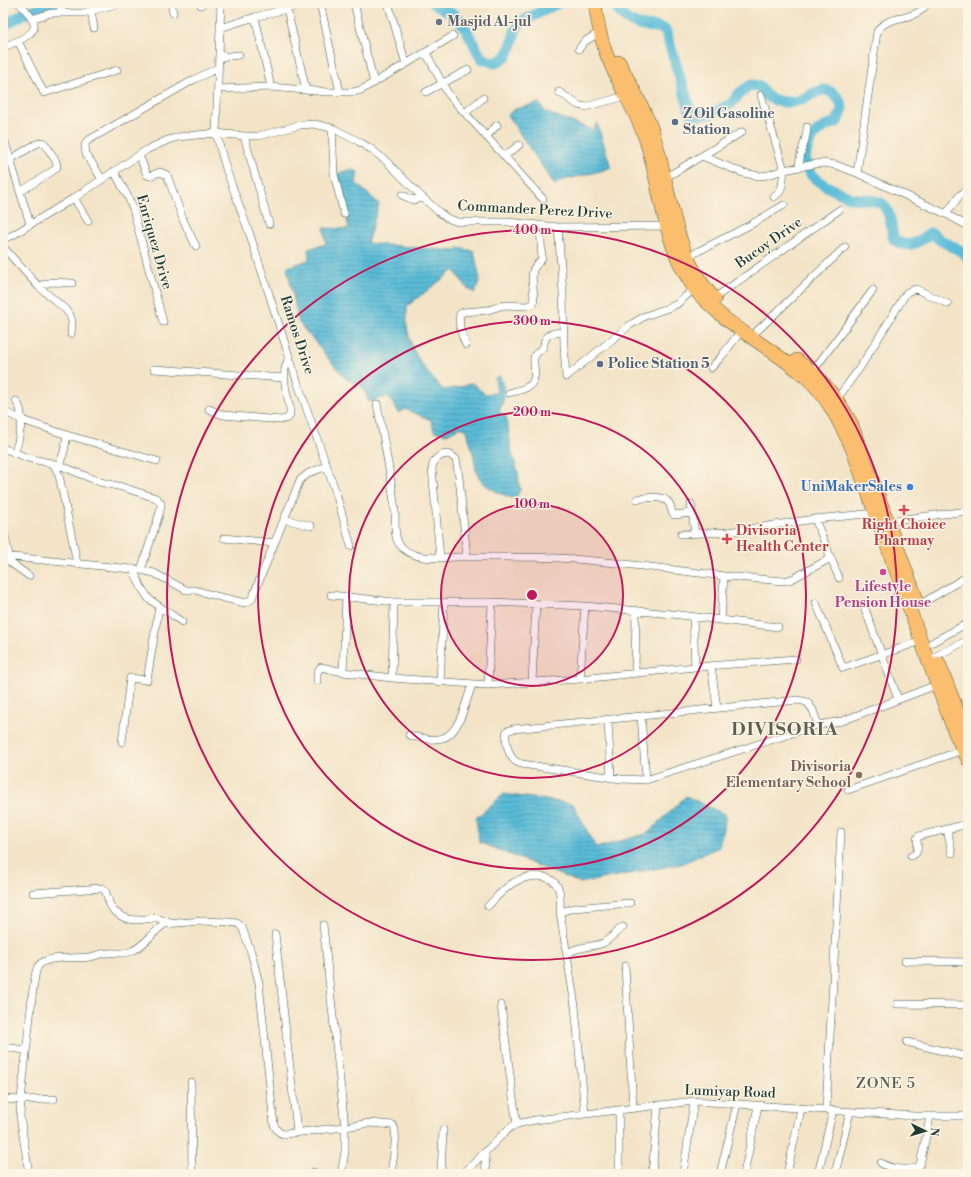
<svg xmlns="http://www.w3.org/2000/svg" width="971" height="1177" font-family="'Libre Bodoni',serif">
<defs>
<pattern id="water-rules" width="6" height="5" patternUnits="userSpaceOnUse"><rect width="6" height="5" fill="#5abcd8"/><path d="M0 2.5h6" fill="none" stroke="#4a9ab0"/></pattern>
</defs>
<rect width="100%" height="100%" fill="#fcf5e5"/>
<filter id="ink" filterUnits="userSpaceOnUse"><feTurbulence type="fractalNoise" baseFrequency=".025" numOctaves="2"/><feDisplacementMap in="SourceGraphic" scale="8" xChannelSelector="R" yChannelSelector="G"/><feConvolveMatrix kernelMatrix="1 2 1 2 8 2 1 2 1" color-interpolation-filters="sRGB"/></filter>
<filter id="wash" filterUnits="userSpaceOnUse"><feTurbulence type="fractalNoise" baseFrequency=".012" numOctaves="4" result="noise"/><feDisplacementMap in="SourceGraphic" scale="16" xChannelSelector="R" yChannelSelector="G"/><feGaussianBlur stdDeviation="0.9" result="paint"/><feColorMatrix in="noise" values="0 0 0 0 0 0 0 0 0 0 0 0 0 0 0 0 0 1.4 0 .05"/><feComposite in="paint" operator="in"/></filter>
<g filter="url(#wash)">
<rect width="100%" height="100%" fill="#f3e4c8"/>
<path fill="url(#water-rules)" stroke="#3c7c86" d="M539 103 545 112 593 130 597 123 611 167 601 171 559 181 555 185 507 115 515 109Z
M350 169 358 172 356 183 379 204 367 243 454 251 459 248 474 251 480 280 475 293 467 288 454 270 407 306C407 314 406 324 408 332 413 357 426 371 443 390L461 387 472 383 485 394 497 393 495 378 500 376C505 392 506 397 499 412L506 416 512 453 518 473 520 490 515 499C501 494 483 488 477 473 475 468 475 462 474 457 472 448 469 440 467 430L460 427 447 434 434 431 431 420 405 409 399 413 388 396 369 402 363 387 345 378 299 323 287 267 309 260 308 249 326 244 324 228 349 229 337 174Z
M504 794 573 804 596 848 648 833 686 796 726 815 719 847 681 864 580 883 479 842 476 818Z"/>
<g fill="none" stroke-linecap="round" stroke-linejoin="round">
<path stroke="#5abcd8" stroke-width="11" d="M433 3 455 15 464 25 481 58 495 63 506 57 512 44 515 31 521 22 558 3
M614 3C619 15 630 24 644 26 652 27 658 26 665 30L691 113 699 115 712 113 731 104 740 93 751 85 760 86C761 88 763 92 765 94 772 102 790 104 800 100 807 98 815 91 823 90 831 89 841 99 842 107 842 112 839 117 837 122 821 127 813 132 807 149 800 172 816 181 834 190 839 192 845 196 851 198 860 200 873 198 881 203 891 210 891 229 894 240 910 249 916 244 930 233L933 234 940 240 963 252 968 258
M3 26 25 13 52 5 55 3"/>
</g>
</g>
<g filter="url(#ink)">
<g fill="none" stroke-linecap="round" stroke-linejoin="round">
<defs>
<path id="street" d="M171 3 173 13
M309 3 255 17 220 28 216 133 226 169 250 235 297 381 336 493 351 546
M320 3 340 92
M354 3 374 83
M201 5V3
M287 9 306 90
M91 11 94 28
M59 12 65 3
M255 17 271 87
M31 19 51 13H83L120 3
M220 28 221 3
M18 41 44 93 117 70
M3 47C11 44 37 35 34 24 32 16 24 8 19 3
M579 49 584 42 600 32
M426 53 447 92 455 102 543 199
M219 57 239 55
M406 64 453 36
M218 89 271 87 327 92H353L361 90 406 64 388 3
M426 92 468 70
M559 92 578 105 585 107 626 96
M761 95 784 170 782 186 779 193 774 197
M465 113 483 98
M332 128 334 174 344 214
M3 136 30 224
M244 136 269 224
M486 137 497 125
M139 155 147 175 150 176 160 172 167 175 184 222 196 246
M505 156 519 145
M702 156 743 173 760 176 768 175 784 170 815 164 823 163 836 165 857 173 946 214 968 226
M11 159 36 144 42 142 45 144 56 161 57 167 54 170 20 192
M799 167C799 153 807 141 807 127
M114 171 129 199 133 209 163 322
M857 173 877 32C886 13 917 23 927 3
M102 179 86 154 85 145 87 141 195 79 218 68
M663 179 742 132
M402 195 413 200 423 198
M74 198 88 221
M946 214 960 195 968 190
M558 227 563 293 564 347 566 377
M3 239 13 235 74 198 148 149 168 140 178 137 216 133 244 136H259L300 125 314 124 332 128 358 141 371 149 386 161 423 198 439 212 447 218 458 222H508L558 227 669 226
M3 247 38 286 65 309 70 315 72 322 71 334
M687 257 750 225 784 205
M38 286 52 282 72 283
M713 299 839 210
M756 332 845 247
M466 345C461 335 458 325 460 314L463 312 488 310 504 305 526 306 533 304C536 293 530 282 533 271 534 265 540 263 542 258L540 226
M711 368 721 357 741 331
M154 369 284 378
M813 371 873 290
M566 377 630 325 645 316 668 308 677 304 696 287
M509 393C516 391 528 389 532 383 537 377 533 365 534 358 535 352 541 351 544 346 544 344 544 342 545 340 547 332 556 333 563 332
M837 399 861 366 907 292 916 289 948 304
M16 401 20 408 22 420
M377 404C384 440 391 475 395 511 396 522 393 535 399 544 411 561 438 558 456 557 502 557 549 556 595 561 638 565 681 571 724 576L721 620
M209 409 223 415 281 420 288 418 290 414V409C287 392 279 373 290 357
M3 411 22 420
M67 435 157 461
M3 448 28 458 59 465 100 482 122 487 156 498 161 503V506L159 515 141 570
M14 453 18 442 22 420 67 435 64 452 59 465
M52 463 55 467 59 475 77 563
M637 499C645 498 663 494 669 503 672 507 670 511 674 515L692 513
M691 504 695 534
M284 519 311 526
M815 519 839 578
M888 521 968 511
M3 527 9 556
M681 534 727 532 815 519 877 513
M224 538 274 543
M3 556 141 570 154 573 186 590H195L220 597 245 603 251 600 253 596 300 480 309 473 327 466
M5 556 11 563 29 576
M440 558 432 468C434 458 440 454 449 454L456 459 459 477 467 557
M133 569 141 587 149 599 182 622
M724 576 784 581 792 579 831 558
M331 595 394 602H492L585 606 672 614 778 627
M346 596 343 672 392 678 488 685 580 679 695 667 796 659
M816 603 843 668 921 641
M919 605 968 576
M865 609 898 699
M693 617 695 667
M931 643 968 623
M936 656 968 640
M711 666 717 708
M635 673 636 610
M392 678 394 602
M580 679 585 606
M317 681C317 675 316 672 321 667L343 672
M440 682 444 602
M532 682 536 603
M488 685 492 602
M641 716 646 780
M608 720 611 778
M818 725 813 710 807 702 798 700 513 729 507 731C504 737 508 753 513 759 515 762 518 763 522 764L621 779 646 780 818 725 842 721 939 684
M409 735C419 738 433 741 443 738 460 733 466 700 472 685
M122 742 130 678 147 680 159 607
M848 790 963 750
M947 829 952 853
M911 856C920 853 917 847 917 838L919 836 968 824
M33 893 101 888 105 890 110 905 114 911 121 916 128 919 136 920 156 918 171 923
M488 906C496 898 503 889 513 883 526 875 553 871 559 890 561 897 560 905 560 912
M323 925 345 1127 370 1123 393 1125C399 1133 392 1163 391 1174
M275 934 297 1131
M567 954C578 945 591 948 603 943 608 941 617 931 623 927
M905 961 968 962
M625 966 633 1108
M897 1004 968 1005
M501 1005 514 1105 517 1124
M907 1042 968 1057
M3 1047 25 1050
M191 1082 192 1174
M3 1099 21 1100 54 1099
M619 1110V1174
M826 1110 841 832
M585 1114 575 1006 560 912 574 908 630 903
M485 1153 486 1174
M881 1163C889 1169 913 1172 920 1165L930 1117
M29 1174 20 1116 21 1100 33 989C35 982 34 971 39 965 48 955 77 959 90 957 96 956 102 953 108 953 116 952 124 955 132 951 146 945 153 931 165 924L202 921 229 922 237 923 242 927 251 952 259 983 274 1125C277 1130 278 1133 284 1134L345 1127V1152L341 1174
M313 1174V1172
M441 1174 443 1130
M463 1174 501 1136 511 1127 517 1124 535 1120 694 1101 914 1116H968
M652 1174 658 1106
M683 1174 694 1101
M720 1174 737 1104
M744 1174 758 1106
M787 1174 801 1109
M818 1174 833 1110
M835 1174 850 1112"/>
<path id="highway" d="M595 3C597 19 600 35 605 50 616 82 636 110 646 141 660 185 662 231 684 272 688 278 691 284 695 290 728 328 770 346 807 378 827 396 839 422 851 446L937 685 955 733 968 760
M619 62C631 86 646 110 654 136 672 193 672 253 715 299
M797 360C821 377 837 397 851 423L916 597
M939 663 968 738"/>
</defs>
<use href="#street" stroke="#3f564a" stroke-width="8"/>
<use href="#highway" stroke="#3f564a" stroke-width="14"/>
<use href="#street" stroke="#fff" stroke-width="7"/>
<use href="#highway" stroke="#fbbe6e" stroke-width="13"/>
</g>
</g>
<circle cx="532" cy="595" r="91" fill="#c2185b" fill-opacity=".12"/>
<g fill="none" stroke="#c2185b" stroke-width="2">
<circle cx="532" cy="595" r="91"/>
<circle cx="532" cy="595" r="183"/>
<circle cx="532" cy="595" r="274"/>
<circle cx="532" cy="595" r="365"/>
</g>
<circle fill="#6b7280" stroke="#fcf5e5" stroke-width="1.5" cx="439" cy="22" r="4"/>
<g fill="#5c6f8a" stroke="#fcf5e5" stroke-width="1.5">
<circle cx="675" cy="122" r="4"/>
<circle cx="600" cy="364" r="4"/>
</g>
<circle fill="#3f7fe0" stroke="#fcf5e5" stroke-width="1.5" cx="910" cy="487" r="4"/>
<g fill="#e0444e" stroke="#fcf5e5" stroke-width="1.5">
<path d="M902 504h4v4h4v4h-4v4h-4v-4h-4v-4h4z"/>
<path d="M725 533h4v4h4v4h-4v4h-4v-4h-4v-4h4z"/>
</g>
<circle fill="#d1479c" stroke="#fcf5e5" stroke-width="1.5" cx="883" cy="572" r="4"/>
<circle fill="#8d6e63" stroke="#fcf5e5" stroke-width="1.5" cx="859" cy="775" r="4"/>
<g text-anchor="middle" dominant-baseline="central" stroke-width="3" stroke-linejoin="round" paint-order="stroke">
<g font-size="14" font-weight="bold" fill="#5b616d" stroke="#fcf5e5" text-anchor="start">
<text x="447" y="22">Masjid Al-jul</text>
</g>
<g font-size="14" font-weight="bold" fill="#4e5e75" stroke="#fcf5e5" text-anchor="start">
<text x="683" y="114">Z Oil Gasoline<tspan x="683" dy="16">Station</tspan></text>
<text x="608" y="364">Police Station 5</text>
</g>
<g font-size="14" fill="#1f3d34" stroke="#fcf5e5">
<text transform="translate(535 210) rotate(3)">Commander Perez Drive</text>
<text transform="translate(154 242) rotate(74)">Enriquez Drive</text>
<text transform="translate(769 243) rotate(-35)">Bucoy Drive</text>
<text transform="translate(297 335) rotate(72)">Ramos Drive</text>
<text transform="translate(730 1092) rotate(2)">Lumiyap Road</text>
</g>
<g font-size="14" font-weight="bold" fill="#366cbe" stroke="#fcf5e5" text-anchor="end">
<text x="902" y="487">UniMakerSales</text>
</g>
<g font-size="14" font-weight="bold" fill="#be3a42" stroke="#fcf5e5">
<text x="904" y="525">Right Choice<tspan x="904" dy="16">Pharmay</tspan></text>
<text x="736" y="531" text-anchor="start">Divisoria<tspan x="736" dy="16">Health Center</tspan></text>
</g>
<g font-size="14" font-weight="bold" fill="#b23c85" stroke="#fcf5e5">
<text x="883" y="587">Lifestyle<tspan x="883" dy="16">Pension House</tspan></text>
</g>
<g font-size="14" font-weight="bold" fill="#785e54" stroke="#fcf5e5" text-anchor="end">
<text x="851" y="767">Divisoria<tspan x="851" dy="16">Elementary School</tspan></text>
</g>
<g font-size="15" letter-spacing="1" fill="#5c5f53" stroke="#fcf5e5">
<text x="886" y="1083">ZONE 5</text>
</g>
<g font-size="18" font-weight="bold" letter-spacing="1" fill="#5c5f53" stroke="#fcf5e5">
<text x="785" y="729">DIVISORIA</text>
</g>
</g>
<circle cx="532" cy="595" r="6" fill="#c2185b" stroke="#fcf5e5" stroke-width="2"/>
<g font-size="12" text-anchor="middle" font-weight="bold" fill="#c2185b" stroke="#fcf5e5" stroke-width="3" stroke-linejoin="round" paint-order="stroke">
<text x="532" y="234">400 m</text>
<text x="532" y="325">300 m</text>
<text x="532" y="416">200 m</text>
<text x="532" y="508">100 m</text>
</g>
<rect width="971" height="1177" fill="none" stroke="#fcf5e5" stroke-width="16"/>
<g transform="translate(925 1131) rotate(95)" stroke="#fcf5e5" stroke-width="3" paint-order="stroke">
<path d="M0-3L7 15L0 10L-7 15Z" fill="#1f3d34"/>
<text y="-6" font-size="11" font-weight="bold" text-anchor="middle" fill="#1f3d34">N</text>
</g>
</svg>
